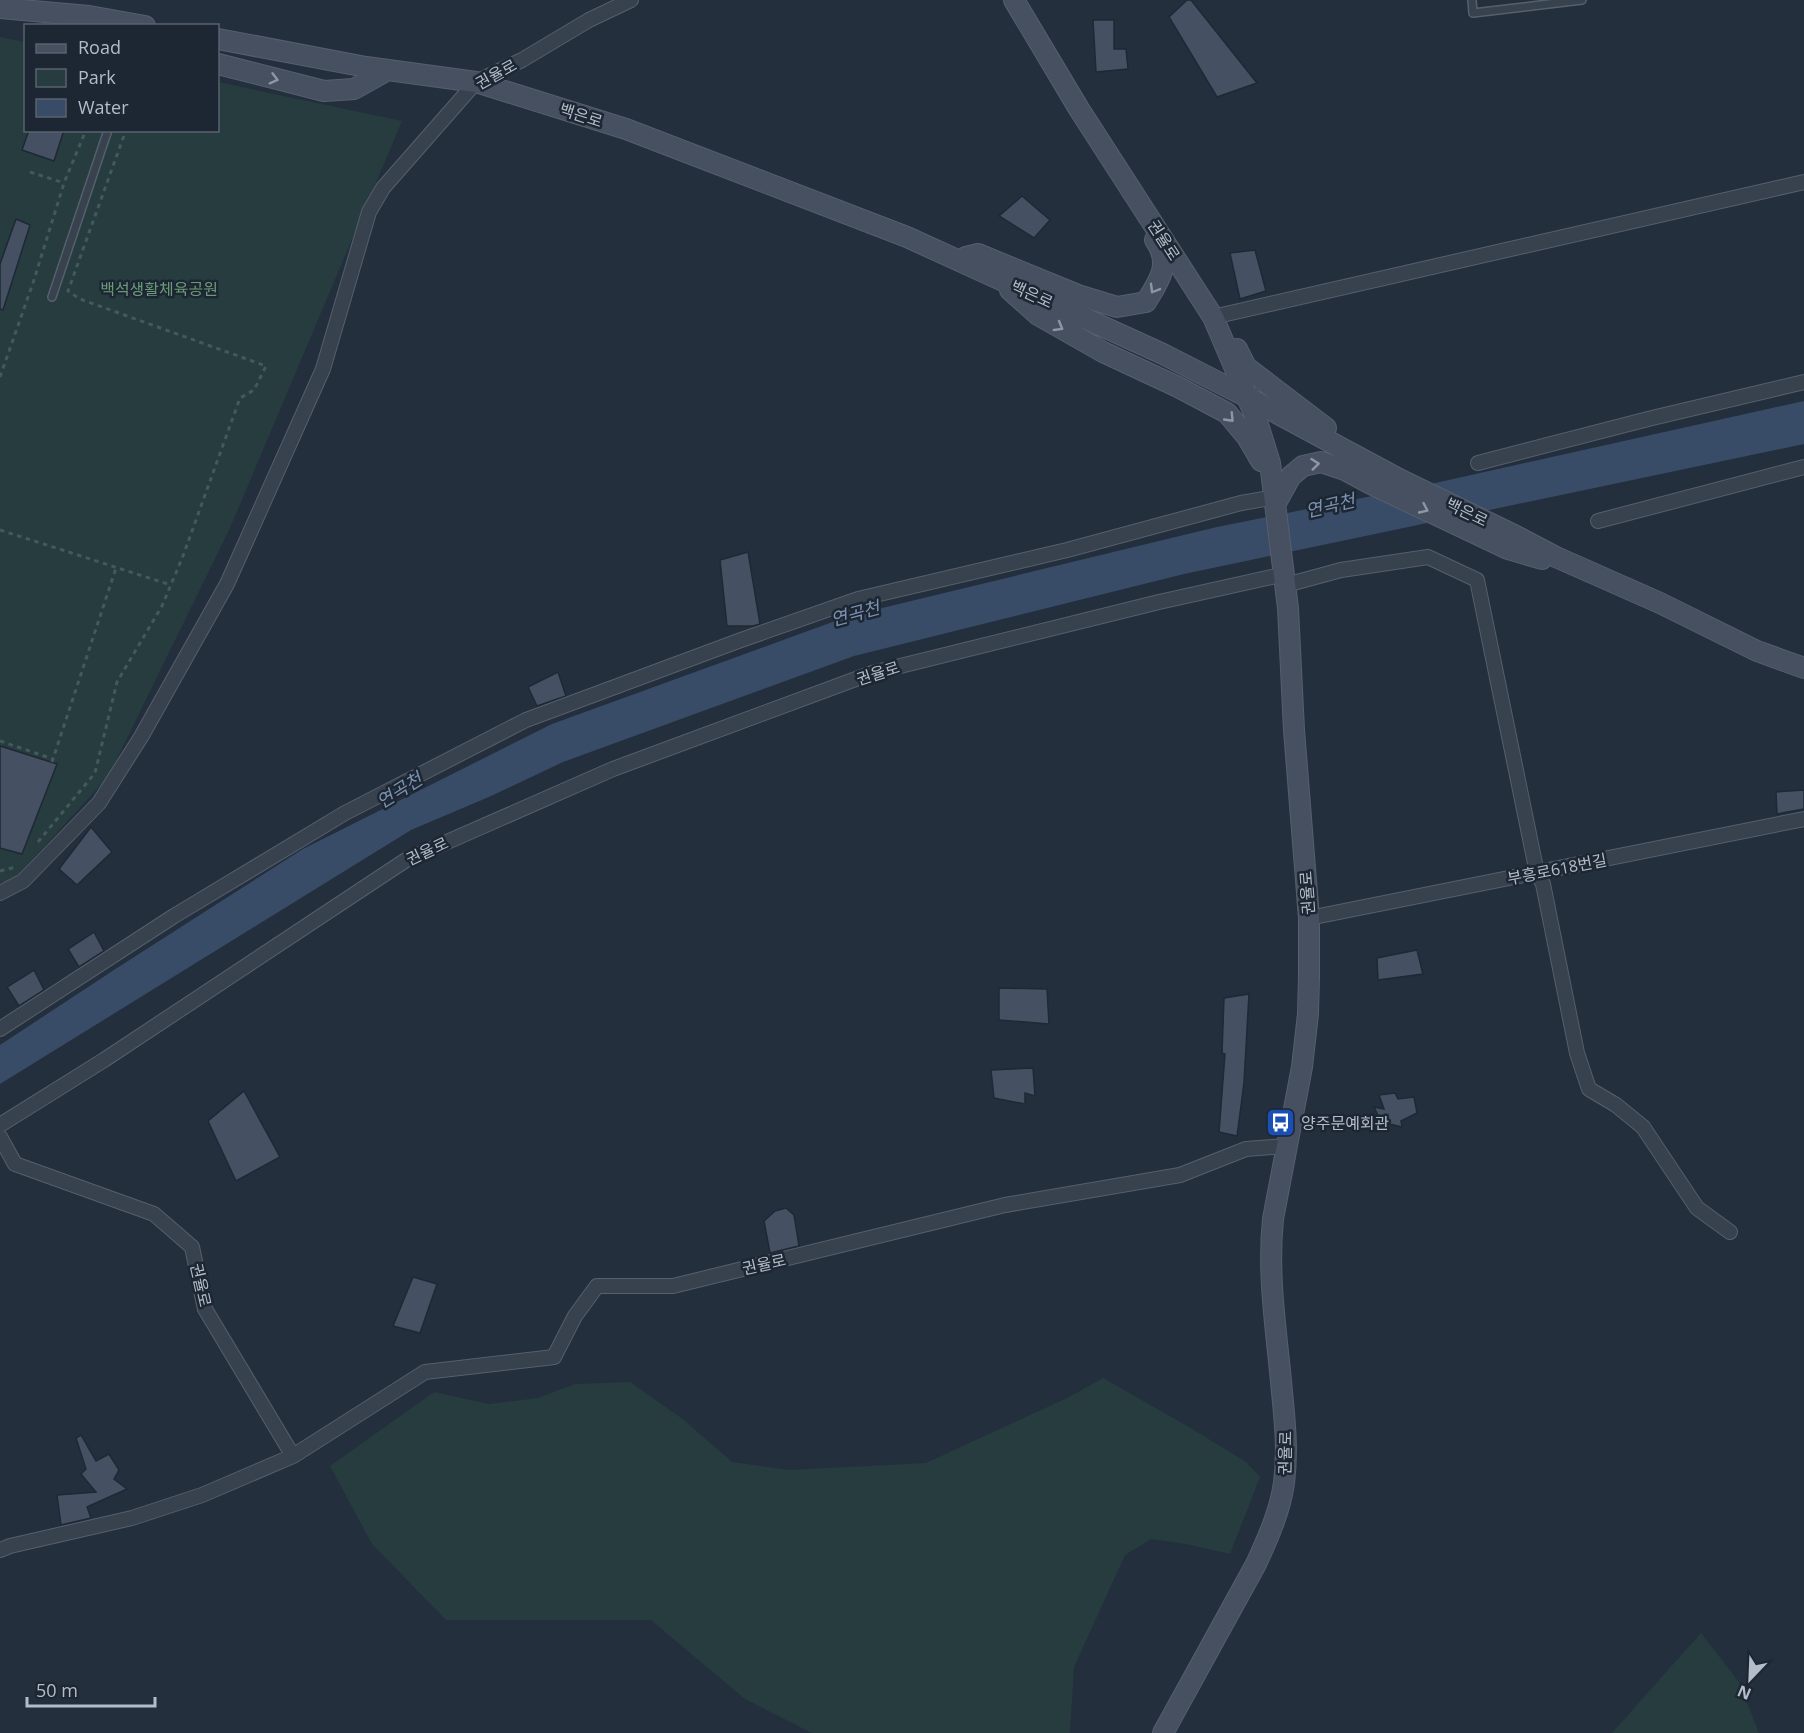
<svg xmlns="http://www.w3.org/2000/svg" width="1804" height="1733" font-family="'Open Sans','Noto Sans KR',sans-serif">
<rect width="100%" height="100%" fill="#242f3e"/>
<path fill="#263c3f" d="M0 37 25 42 26 130H218V82L402 121 230 528 108 777 11 883 0 882Z
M1103 1378 1189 1427 1246 1462 1260 1477 1230 1554 1186 1544 1151 1539 1125 1555 1074 1667 1070 1733H812L745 1699 651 1620H446L372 1544 330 1466 434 1392 489 1404 538 1398 575 1384 630 1382 684 1420 732 1462 789 1470 926 1463 1067 1398Z
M1701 1633 1739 1682 1759 1733H1612Z"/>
<path fill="#394c67" d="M1804 401V444L1184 574 854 656 563 762 491 796 411 830 0 1084V1045L117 968 303 849 552 724 849 616 1217 527 1422 486Z"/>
<path fill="#455162" stroke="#1f2835" stroke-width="1.5" d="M1187 0H1191L1257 83 1217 97 1169 17Z
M1093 20H1114V49H1126L1128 69 1096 72Z
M29 130H64L54 161 22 150Z
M1022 196 1050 220 1034 238 999 216Z
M16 219 30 225 3 310 0 309V264Z
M1255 250 1266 291 1240 299 1230 253Z
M748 552 760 624 753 626H727L720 560Z
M558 672 566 696 537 706 528 687Z
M0 746 57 764 22 854 0 848Z
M1804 790V809L1777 814 1776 792Z
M91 827 112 852 77 885 59 869Z
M94 932 104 951 79 967 68 949Z
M1417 950 1423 974 1378 980 1377 958Z
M34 970 44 990 19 1006 7 987Z
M999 988 1047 989 1049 1024 999 1020Z
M1249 994 1244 1083 1237 1136 1219 1132 1225 1054 1222 1053 1224 998Z
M1033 1068 1035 1096 1025 1093V1104L994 1098 991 1070Z
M244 1091 280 1157 236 1181 208 1121Z
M1395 1093 1398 1099 1414 1097 1417 1113 1401 1121 1402 1127 1381 1122 1374 1107 1384 1109 1379 1095Z
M786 1208 794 1215 799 1246 770 1253 764 1221 775 1211Z
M413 1277 437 1284 420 1333 393 1326Z
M81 1435 96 1461 109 1454 119 1470 114 1479 127 1489 87 1507 91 1518 61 1525 57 1495 96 1492 81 1474 86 1469 76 1438Z"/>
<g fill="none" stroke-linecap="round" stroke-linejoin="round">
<defs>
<path id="lane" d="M1472 0 1473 13 1582 0
M52 297 108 130"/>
<path id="street" d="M1213 317 1804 182
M1478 463 1652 418 1804 382
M1598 521 1804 467
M1286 585 1341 570 1428 557 1477 580 1537 873 1543 884 1577 1053 1589 1089 1616 1105 1643 1127 1697 1208 1730 1232
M0 893 23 881 99 803 141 737 227 584 323 369 369 212 383 188 476 82 522 60 589 20 631 0
M1309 918 1804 819
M0 1029 174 916 345 813 526 720 741 640 858 599 1067 550 1241 503 1276 497
M0 1125 104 1060 406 860 613 769 872 673 1159 602 1285 574
M0 1137 15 1164 154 1214 192 1247 205 1309 293 1456
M0 1550 10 1546 132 1518 202 1495 293 1456 425 1372 554 1357 575 1316 597 1286H673L1005 1205 1180 1175 1246 1149 1287 1146"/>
<path id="secondary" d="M1014 0 1079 109 1213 317 1256 418 1270 463 1288 608 1294 730 1309 918V977L1308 1014 1302 1067 1273 1219C1267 1277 1277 1334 1282 1392 1285 1422 1288 1452 1284 1483 1280 1511 1268 1538 1256 1564L1163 1733
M0 8 89 16 145 26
M218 39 366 67 476 82 626 129 907 237 1163 354 1247 397 1399 479 1516 536 1556 557 1660 603 1757 651 1804 668
M218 64 324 91 354 89 388 70
M966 257 978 254 1078 295 1117 307 1146 302C1159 281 1172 264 1155 240
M1010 290 1038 315 1103 352 1178 387 1227 413 1247 437 1261 461
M1237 349 1246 367 1326 428
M1276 503 1291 476 1303 466 1321 462 1345 470 1371 484 1508 549 1542 559"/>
</defs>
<use href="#lane" stroke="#565f6c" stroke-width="10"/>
<use href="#street" stroke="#565f6c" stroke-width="16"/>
<use href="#secondary" stroke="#565f6c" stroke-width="22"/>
<path stroke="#44595c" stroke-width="3" stroke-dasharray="4.5 4.5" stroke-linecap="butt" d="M30 172 64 183
M0 377 34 280 64 183 86 130
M0 530 171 585
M0 741 53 759
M52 762 116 568
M38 842 95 773 117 682 162 606 183 556 240 398 254 390 266 366 80 299 68 291 126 130
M0 871 16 867"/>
<use href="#lane" stroke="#38414e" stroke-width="7"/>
<use href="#street" stroke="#38414e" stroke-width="14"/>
<use href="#secondary" stroke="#465061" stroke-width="20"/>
</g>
<defs><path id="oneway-chevron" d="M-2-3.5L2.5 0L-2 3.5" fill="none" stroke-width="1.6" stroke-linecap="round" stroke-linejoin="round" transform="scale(1.5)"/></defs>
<g stroke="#8e96a5">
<use href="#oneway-chevron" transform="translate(274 79) rotate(15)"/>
<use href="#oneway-chevron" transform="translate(1154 289) rotate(120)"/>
<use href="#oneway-chevron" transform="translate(1059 327) rotate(30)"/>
<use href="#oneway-chevron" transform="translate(1230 418) rotate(46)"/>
<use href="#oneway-chevron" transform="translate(1315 464) rotate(-6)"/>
<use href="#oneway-chevron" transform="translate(1424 509) rotate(25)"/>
</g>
<defs>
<symbol id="bus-square" viewBox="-11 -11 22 22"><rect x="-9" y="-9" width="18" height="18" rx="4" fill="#1a4fb4" stroke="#1d2633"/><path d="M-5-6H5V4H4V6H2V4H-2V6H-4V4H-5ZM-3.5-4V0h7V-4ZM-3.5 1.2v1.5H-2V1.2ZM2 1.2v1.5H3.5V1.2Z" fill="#fff"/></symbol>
</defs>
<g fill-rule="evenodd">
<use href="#bus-square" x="1264" y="1106" width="33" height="33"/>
</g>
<g text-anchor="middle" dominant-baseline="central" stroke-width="5" stroke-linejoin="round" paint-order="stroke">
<g font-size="16" fill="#b4bcc9" stroke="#1d2633">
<text transform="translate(496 74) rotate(-29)">권율로</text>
<text transform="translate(581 115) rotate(18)">백은로</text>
<text transform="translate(1164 240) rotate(57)">권율로</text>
<text transform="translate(1032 294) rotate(24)">백은로</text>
<text transform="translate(1467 512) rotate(26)">백은로</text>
<text transform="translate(878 673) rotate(-18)">권율로</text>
<text transform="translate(427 851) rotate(-25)">권율로</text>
<text transform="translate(1557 869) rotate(-11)">부흥로618번길</text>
<text transform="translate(1307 893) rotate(-94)">권율로</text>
<text transform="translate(764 1264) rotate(-13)">권율로</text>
<text transform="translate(201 1285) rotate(77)">권율로</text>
<text transform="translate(1285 1453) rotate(-89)">권율로</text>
</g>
<g font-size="16" fill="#6b9a76" stroke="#1d2633">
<text x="159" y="289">백석생활체육공원</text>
</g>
<g font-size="16" fill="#b4bcc9" stroke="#1d2633" text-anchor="start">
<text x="1301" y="1123">양주문예회관</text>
</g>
<g font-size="18" font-style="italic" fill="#7c92b1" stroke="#1d2633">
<text transform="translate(1330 505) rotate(-13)">연곡천</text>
<text transform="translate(855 613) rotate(-15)">연곡천</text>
<text transform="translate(399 790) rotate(-32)">연곡천</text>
</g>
</g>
<rect x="24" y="24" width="195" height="108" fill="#1d2633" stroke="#59626f" stroke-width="1.5"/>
<rect x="36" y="44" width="30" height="9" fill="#465061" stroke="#59626f" stroke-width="1.5"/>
<text x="78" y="54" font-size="18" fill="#b4bcc9">Road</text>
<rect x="36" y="69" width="30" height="18" fill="#263c3f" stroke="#59626f" stroke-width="1.5"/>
<text x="78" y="84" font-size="18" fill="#b4bcc9">Park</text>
<rect x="36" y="99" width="30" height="18" fill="#394c67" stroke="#59626f" stroke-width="1.5"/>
<text x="78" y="114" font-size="18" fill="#b4bcc9">Water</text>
<g transform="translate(1750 1679) rotate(203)" stroke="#1d2633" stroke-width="4.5" paint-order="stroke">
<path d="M0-4.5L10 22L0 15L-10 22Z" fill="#b4bcc9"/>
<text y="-9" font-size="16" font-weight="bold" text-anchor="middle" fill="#b4bcc9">N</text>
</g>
<path d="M27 1697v9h128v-9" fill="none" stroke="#b4bcc9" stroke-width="3"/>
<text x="36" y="1697" font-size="18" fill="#b4bcc9" stroke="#1d2633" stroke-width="4.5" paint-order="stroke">50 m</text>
</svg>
